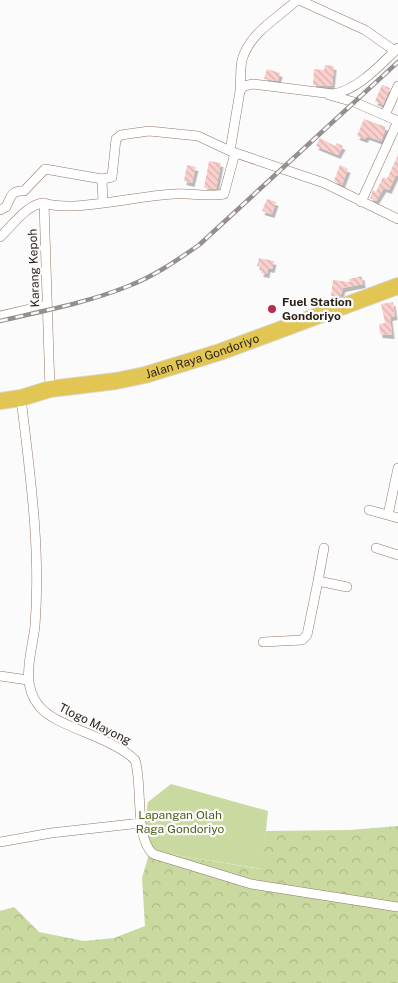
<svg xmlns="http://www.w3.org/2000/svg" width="398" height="983" font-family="'Public Sans',sans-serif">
<defs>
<pattern id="forest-crowns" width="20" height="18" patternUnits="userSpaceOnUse" patternTransform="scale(1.25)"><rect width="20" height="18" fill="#c9d99f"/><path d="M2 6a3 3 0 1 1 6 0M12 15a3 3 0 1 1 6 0" fill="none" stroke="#adba88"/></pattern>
<pattern id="building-back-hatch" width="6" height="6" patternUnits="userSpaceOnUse" patternTransform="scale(1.25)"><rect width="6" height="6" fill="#fbcfcb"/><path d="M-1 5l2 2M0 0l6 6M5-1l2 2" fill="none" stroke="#d7b1ae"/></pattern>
<filter id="shadow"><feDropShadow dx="2.5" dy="4" stdDeviation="0" flood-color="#0004"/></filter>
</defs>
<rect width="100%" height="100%" fill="#fbfbfb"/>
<path fill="url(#forest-crowns)" d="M398 826V983H0V911L14 907 39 932 84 941 114 938 145 926 142 878 150 851 261 869 266 831 350 830Z"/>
<path fill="#c9d99f" d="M171 784 268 811 262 869 150 851 145 819 148 802Z"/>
<path fill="url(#building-back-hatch)" filter="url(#shadow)" d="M325 65 334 66 332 86 313 85 314 69 324 70Z
M267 69 280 73 278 81 264 79Z
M382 85 390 88 383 105 375 101Z
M364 119 386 127 381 141 367 136 365 139 357 136Z
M320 138 335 146 337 143 343 146 338 155 316 146Z
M398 155V176L396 175 389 190 384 188 376 201 370 198 373 190 376 192 383 177 387 179Z
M209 161 221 163 216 189 204 188Z
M187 165 196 167 192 183 184 181Z
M340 165 348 169 342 185 334 181Z
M267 199 276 202 272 214 262 211Z
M259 258 274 261 272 269 268 268 267 274 261 273 262 267 257 266Z
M362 276 363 284 343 288 340 297 331 296 333 280 350 282 349 279Z
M393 302 395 316 390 317 392 335 380 334 379 324 385 323 381 304Z"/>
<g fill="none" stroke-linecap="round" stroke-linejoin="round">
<defs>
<path id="street" d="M299 0 365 30 395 51
M240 91C241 81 240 69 242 60 250 32 277 19 297 0
M329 95 354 102 398 121
M385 115 398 86
M230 151 240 91 244 86 253 84 333 94C358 90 380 65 398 48
M361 202 398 121
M44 203C72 213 141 195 174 194 191 193 208 197 224 194L235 153
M103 203 102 179 112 177 116 139 121 135 149 131 198 136 230 151 324 183 398 219
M0 210 6 207C11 197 11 190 24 191L45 169 102 179
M0 237C11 227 28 203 44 203L50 389
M0 316 47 305
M21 398C30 474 41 550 35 626 32 652 20 683 39 706 55 727 113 737 135 760 143 783 134 837 153 854L251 884 398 907
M369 510 398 518
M388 515 398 468
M324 548 318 581 347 587
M376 548 398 555
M263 642 302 640 307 635 318 581
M0 676 28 680
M0 842 51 833 141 823"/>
<g id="highway">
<path id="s1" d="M0 401 21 398 50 389 116 381 145 375 220 352 398 286"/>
</g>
</defs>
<use href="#street" stroke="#937667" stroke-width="10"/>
<use href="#highway" stroke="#d9d7d6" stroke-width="18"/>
<use href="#street" stroke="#fff" stroke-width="9"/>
<use href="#highway" stroke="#e1c654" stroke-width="16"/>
<defs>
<path id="rail" d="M0 321C42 311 86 303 126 287 153 277 176 261 199 245L398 62"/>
</defs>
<use href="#rail" stroke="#948f8c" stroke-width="4.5"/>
<use href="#rail" stroke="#fbfbfb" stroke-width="2.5" stroke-dasharray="8" stroke-linecap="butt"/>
</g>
<circle fill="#bb2b4a" stroke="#fbfbfb" stroke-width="2" cx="272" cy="309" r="5"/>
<g text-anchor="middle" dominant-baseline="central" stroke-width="4.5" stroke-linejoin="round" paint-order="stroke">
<g font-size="12" fill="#2b1f19" stroke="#fbfbfb">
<text transform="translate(34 268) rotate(-92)">Karang Kepoh</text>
<text stroke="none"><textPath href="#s1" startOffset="208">Jalan Raya Gondoriyo</textPath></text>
<text transform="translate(95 724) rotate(26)">Tlogo Mayong</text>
</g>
<g font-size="12" font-weight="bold" fill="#2b1f19" stroke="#fbfbfb" text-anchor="start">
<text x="282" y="302">Fuel Station<tspan x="282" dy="14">Gondoriyo</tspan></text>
</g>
<g font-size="12" fill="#515e1c" stroke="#fbfbfb">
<text x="180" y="815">Lapangan Olah<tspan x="180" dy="14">Raga Gondoriyo</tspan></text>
</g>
</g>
</svg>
